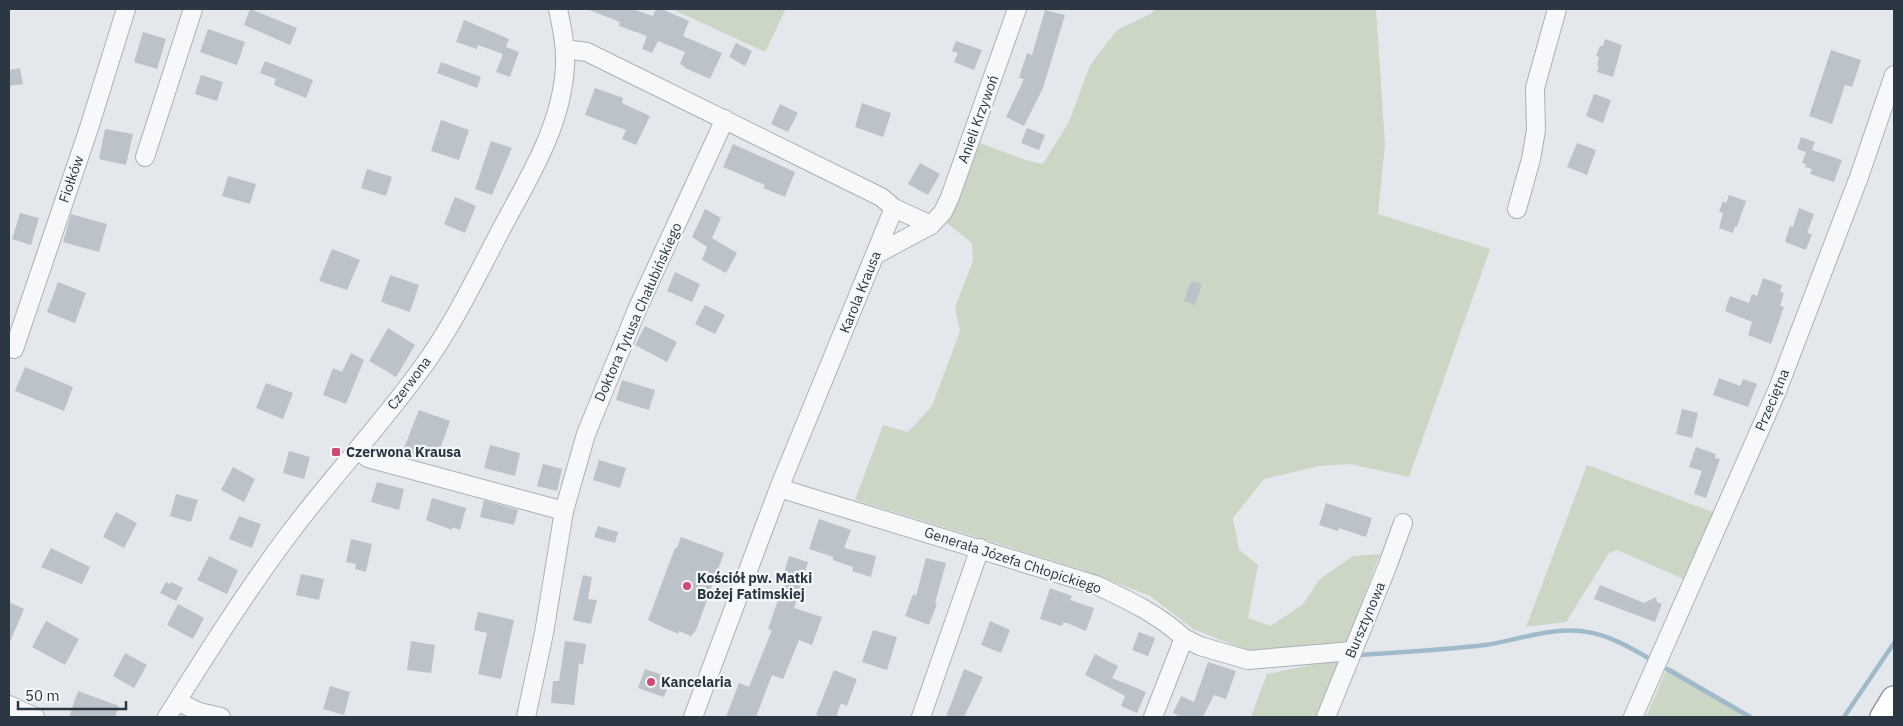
<svg xmlns="http://www.w3.org/2000/svg" width="1903" height="726" font-family="'IBM Plex Sans',sans-serif">
<rect width="100%" height="100%" fill="#e4e8ec"/>
<path fill="#cbd6c5" d="M672 9H786L765 52Z
M1156 9H1376L1385 145 1378 214 1490 249 1409 477 1350 464 1320 466 1264 479 1233 518 1239 550 1258 565 1248 618 1271 626 1303 604 1320 579 1353 556 1380 554 1346 644 1249 651 1193 629 1150 596 1083 570 855 500 883 425 908 432 932 406 960 331 955 307 973 261 972 243 947 223 980 143 1025 160 1043 164 1069 122 1090 65 1117 30 1150 14Z
M1587 465 1718 514 1688 581 1617 550 1609 553 1566 622 1526 627Z
M1341 659 1317 717H1251L1267 674Z
M1668 666 1755 717H1646Z"/>
<g fill="none" stroke-linecap="round" stroke-linejoin="round">
<path stroke="#9fbbcb" stroke-width="4.5" d="M1360 655C1401 652 1444 650 1485 645 1519 640 1553 626 1587 632 1609 635 1631 648 1650 659
M1667 669 1750 717
M1844 717 1894 643"/>
</g>
<path fill="#bbc2c9" d="M250 9 297 28 290 45 244 25Z
M589 9H632L653 16 656 9H662L689 21 683 36 722 53 710 79 685 68V67L680 64 685 52 658 41 652 53 642 49 647 36 619 26 620 22 589 10Z
M1045 10 1065 15 1043 88 1024 126 1006 117 1024 79 1019 78 1027 53 1032 55Z
M464 20 509 39 506 47 519 52 510 77 496 72 503 54 478 45 477 49 456 42Z
M208 29 245 42 237 65 200 52Z
M143 32 166 39 157 69 134 62Z
M1605 39 1622 45 1613 77 1597 72 1599 66 1597 65 1599 57 1596 56 1600 46H1603Z
M956 41 982 50 974 70 954 62 958 53 952 51Z
M736 43 752 51 745 66 729 57Z
M1831 50 1861 60 1852 87 1845 85 1832 124 1809 116Z
M265 61 313 80 306 98 274 85 276 79 260 73Z
M441 62 481 77 477 88 437 73Z
M20 68 23 84 9 86V70Z
M201 75 223 82 217 101 195 94Z
M595 88 623 98 622 103 650 116 636 145 622 139 626 130 585 115Z
M1594 94 1611 100 1603 123 1586 116Z
M862 103 891 113 883 137 855 127Z
M780 104 798 113 788 132 771 124Z
M441 120 469 130 459 160 431 151Z
M1027 128 1045 135 1039 150 1021 143Z
M105 129 133 134 126 165 99 159Z
M1801 137 1815 142 1812 150 1842 160 1834 182 1810 174 1812 169 1805 167 1806 164 1802 163 1806 152 1797 149Z
M491 141 512 148 492 195 475 189Z
M1577 143 1596 150 1587 175 1567 167Z
M733 144 795 172 785 197 763 188 765 185 723 167Z
M920 163 940 174 928 195 908 184Z
M367 169 392 177 386 196 361 188Z
M228 176 256 184 250 204 222 196Z
M1729 195 1746 201 1737 227 1735 226 1733 233 1719 228 1723 213 1719 212 1723 201 1726 203Z
M455 197 476 206 465 233 444 224Z
M1799 208 1814 214 1807 233 1812 234 1806 250 1785 242 1790 226 1793 227Z
M705 209 721 218 712 238 737 253 726 273 702 260 707 247 692 237Z
M20 213 39 218 31 245 12 239Z
M71 214 107 224 99 252 63 242Z
M332 249 360 260 347 290 319 281Z
M675 272 700 284 692 302 667 291Z
M390 275 419 285 410 312 381 302Z
M1763 278 1782 285 1780 292 1784 293 1780 306 1784 307 1771 344 1748 335 1752 322 1725 311 1730 296 1749 303 1752 294 1757 296Z
M1191 281 1202 284 1195 305 1184 301Z
M58 282 86 293 75 323 47 312Z
M705 305 725 315 715 334 695 324Z
M645 326 677 342 667 362 635 345Z
M388 328 415 345 396 377 369 361Z
M351 353 364 360 346 404 323 395 333 368 342 372Z
M25 367 73 387 64 411 15 391Z
M1719 378 1740 386 1743 379 1757 384 1748 407 1713 395Z
M622 380 655 390 649 410 616 400Z
M266 383 293 393 283 419 256 408Z
M1682 409 1698 413 1692 438 1676 434Z
M419 410 450 421 439 452 425 446 419 460 402 453Z
M490 445 520 453 515 476 484 468Z
M1696 447 1716 454 1715 458 1720 459 1706 498 1694 494 1702 471 1689 467Z
M289 451 310 457 304 479 283 473Z
M599 460 626 468 620 488 593 480Z
M543 464 562 469 557 491 537 486Z
M233 467 255 479 244 502 221 490Z
M377 482 404 489 399 510 371 502Z
M176 494 198 500 191 522 170 516Z
M432 498 466 508 460 530 452 527V530L426 520Z
M484 500 518 510 514 525 480 517Z
M1326 503 1372 518 1366 537 1339 528 1338 531 1319 525Z
M116 512 137 523 124 548 103 537Z
M239 516 261 524 252 548 229 539Z
M819 519 851 530 844 548 876 556 871 577 852 571 853 567 833 560V557L809 549Z
M598 526 618 532 615 543 594 537Z
M681 537 724 553 696 630 691 636 679 631V634L664 628 648 620 675 548H677Z
M351 539 372 544 366 572 355 569 356 564 346 562Z
M51 548 90 567 82 584 41 567Z
M209 556 238 570 227 594 197 580Z
M789 556 808 562 794 608 822 617 812 645 799 640 783 679 772 675 756 717H726L739 683 749 687 772 630 768 629 784 583H781Z
M926 558 946 563 935 603 937 604 929 625 905 616 913 594 916 596Z
M301 574 324 579 319 600 296 595Z
M583 575 592 577 588 599 597 600 591 624 573 620Z
M166 582 170 584 171 582 183 588 176 601 160 593Z
M1600 585 1644 603 1656 597 1657 602 1662 604 1655 622 1594 599Z
M1050 588 1072 596 1070 600 1094 608 1086 631 1067 623H1063L1062 626 1040 619Z
M9 602 24 609 9 644Z
M178 604 204 618 193 639 167 625Z
M478 612 514 620 501 679 478 674 487 633 474 630Z
M46 621 79 639 65 665 32 647Z
M990 621 1010 630 1001 653 981 645Z
M873 630 897 637 887 670 862 662Z
M1139 632 1155 638 1148 656 1132 650Z
M411 641 435 645 431 673 407 670Z
M565 641 586 644 583 665 579 663 574 705 551 703 553 681H559Z
M125 653 147 665 134 688 113 676Z
M1095 654 1118 666 1112 678 1146 692 1137 713 1121 706 1125 696 1085 675Z
M1208 662 1236 671 1226 699 1214 695 1203 717H1182L1173 713 1181 696 1194 702Z
M645 669 671 678 664 697 638 688Z
M964 669 983 677 964 717H946Z
M834 670 857 679 847 706 841 703 836 717H824L816 715Z
M330 686 350 692 344 715 323 709Z
M78 691 119 706 115 717H69Z"/>
<g fill="none" stroke-linecap="round" stroke-linejoin="round">
<defs>
<path id="minor" d="M565 49 587 52 881 197 894 208 779 488 693 717
M145 157 193 9
M894 208 931 225
M1517 209 1531 159 1536 130 1535 88 1557 9
M875 255 931 225 943 212 950 197 1017 9
M14 349 89 128 126 9
M357 450 368 458 564 511
M779 488 1096 585C1128 600 1158 614 1184 638L1153 717
M1184 638 1200 646 1248 660 1352 651
M177 701 199 712 221 717
M9 705 35 717
M167 717C206 655 245 593 289 534 334 474 386 420 429 358 458 316 480 269 504 224 531 174 562 124 565 66 566 47 562 28 558 9
M526 717 544 633 564 511 586 434 639 305 725 119
M921 717 980 548
M1326 717 1387 567 1403 523
M1633 717 1777 391 1859 177 1894 75"/>
<path id="highway" d="M1883 717 1894 699"/>
</defs>
<use href="#minor" stroke="#a9b0b6" stroke-width="20"/>
<use href="#highway" stroke="#8b98a2" stroke-width="28"/>
<use href="#minor" stroke="#f7f8fa" stroke-width="18"/>
<use href="#highway" stroke="#fff" stroke-width="25"/>
</g>
<g fill="#cf4b71" stroke="#f4f7f9" stroke-width="2">
<rect x="331" y="447" width="10" height="10" rx="2.5"/>
<circle cx="687" cy="586" r="5"/>
<circle cx="651" cy="682" r="5"/>
</g>
<g text-anchor="middle" dominant-baseline="central" stroke-width="4.5" stroke-linejoin="round" paint-order="stroke">
<g font-size="14" fill="#2b3844" stroke="#f4f7f9">
<text transform="translate(978 119) rotate(-70)">Anieli Krzywoń</text>
<text transform="translate(71 179) rotate(-71)">Fiołków</text>
<text transform="translate(860 292) rotate(-68)">Karola Krausa</text>
<text transform="translate(638 312) rotate(-66)">Doktora Tytusa Chałubińskiego</text>
<text transform="translate(409 383) rotate(-53)">Czerwona</text>
<text transform="translate(1772 400) rotate(-67)">Przeciętna</text>
<text transform="translate(1013 560) rotate(18)">Generała Józefa Chłopickiego</text>
<text transform="translate(1365 620) rotate(-67)">Bursztynowa</text>
</g>
<g font-size="14" font-weight="bold" fill="#2b3844" stroke="#f4f7f9" text-anchor="start">
<text x="346" y="452">Czerwona Krausa</text>
<text x="697" y="578">Kościół pw. Matki<tspan x="697" dy="16">Bożej Fatimskiej</tspan></text>
<text x="661" y="682">Kancelaria</text>
</g>
</g>
<rect width="1903" height="726" fill="none" stroke="#2b3844" stroke-width="20"/>
<path d="M18 701v8h108v-8" fill="none" stroke="#2b3844" stroke-width="2.5"/>
<text x="25" y="701" font-size="15" fill="#2b3844" stroke="#f4f7f9" stroke-width="4" paint-order="stroke">50 m</text>
</svg>
